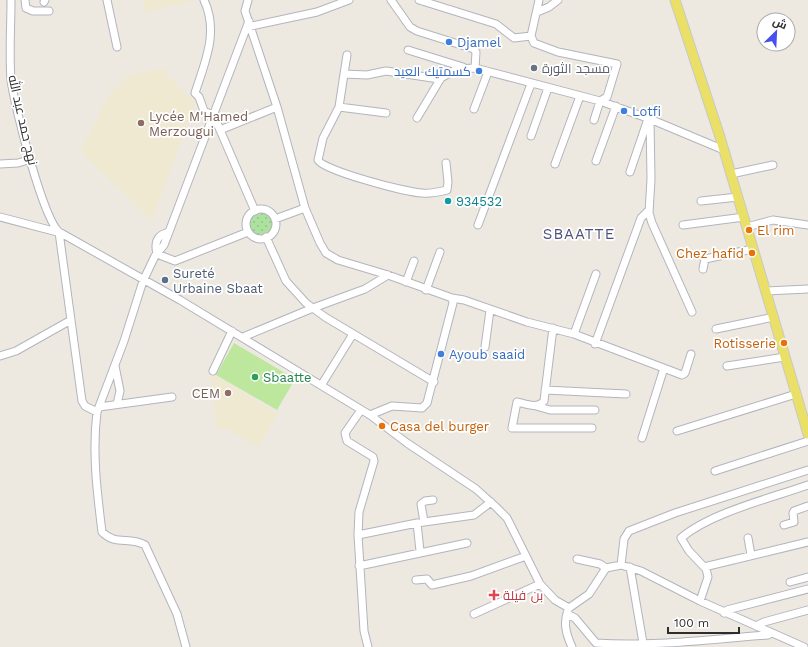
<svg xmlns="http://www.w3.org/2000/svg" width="808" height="647" font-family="'Work Sans',Cairo,sans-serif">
<defs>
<pattern id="grass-dots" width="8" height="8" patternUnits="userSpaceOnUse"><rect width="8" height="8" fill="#ace19f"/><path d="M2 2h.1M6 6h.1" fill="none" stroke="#94c189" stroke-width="1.8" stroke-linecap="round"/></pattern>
</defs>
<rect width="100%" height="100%" fill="#ede9e0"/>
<path fill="#eee9d0" d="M142 0H195L145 13Z
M166 68 167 75 187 95 196 99 152 221 83 154 82 148 111 92 126 79 125 76Z
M209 372 278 414 258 447 229 430 217 427Z"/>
<path fill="url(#grass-dots)" d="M249 225a12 12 0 1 1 24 0a12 12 0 1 1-24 0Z"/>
<path fill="#bce79c" d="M234 343 295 379 277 410 216 375Z"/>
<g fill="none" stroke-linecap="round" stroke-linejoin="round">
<defs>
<path id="minor" d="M11 0C11 26 9 54 11 80 14 104 43 220 60 233
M25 0 26 8 33 11H49
M107 0 117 47
M204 0C219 32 205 62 195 93L199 97 204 111 214 116 255 211
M248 0 245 11 277 107 305 208 320 243 326 253 338 260 388 275 452 298 453 303 427 403 422 408 392 406 370 415
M391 0 410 27 417 31 474 49 476 52 475 68 600 101 650 119 724 150
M419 0 496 24 514 38 531 36 539 0
M44 2 45 0
M537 12 549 7 558 0
M247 27 317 12 349 0
M531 36 534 43 558 52 617 64 607 97 600 101 594 120
M408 50 463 67
M344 74 347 55
M339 107 386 113
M474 109 488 72
M417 118 441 78
M650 119 651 179 649 213 652 223 692 312
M220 130 277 107
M531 136 548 88
M596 161 616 106
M446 163 448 182 447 190C439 192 430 194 422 193 408 193 322 170 318 160L323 138 339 107 344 74 367 75 386 71 439 79 457 69 475 68
M0 164 18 163 31 159
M555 164 580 96
M630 172 648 119
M731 174 773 165
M701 201 738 197
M246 224a15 15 0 1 1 30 0a15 15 0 1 1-30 0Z
M0 217 61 233 180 300 370 415 407 443 476 489 496 507 507 518 540 584 555 600 569 608 589 594 606 568 621 565 641 571 700 601 804 647
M275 219 305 208
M478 225 531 84
M683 225 744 217
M747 227 773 220 808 225
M59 232 82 401 85 406 97 412
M169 232C157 235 154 242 157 254L175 261 248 232
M266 237 286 281 306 303 325 317 434 382
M703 269 705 259 753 249
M406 282 414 261
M426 290 440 252
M766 291 808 289
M452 298 464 300 527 322 574 334 682 375 685 373 691 354
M553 328 544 401C537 409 526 404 517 402L512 428H592
M716 329 774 317
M574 334 596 274
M243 337 313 308 365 289 388 275
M595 344 641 218 649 210
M485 347 490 310
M0 356 16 351 71 320
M115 366 120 391 117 404
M727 366 785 357
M213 371 232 331
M322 384 353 334
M545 390 626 394
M536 406 550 410H595
M99 407 172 397
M361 410 345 433 347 441 373 457 374 461 359 512 358 535 364 631 368 647
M677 431 796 394
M642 438 664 368
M715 471 808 441
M424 522 421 504 425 501 433 500
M784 525 794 522 793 513 794 511 808 506
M358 535 417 523
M748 538 751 555
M420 551 417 523 474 515 491 502
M577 559 600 564 606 568
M621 565 624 539 629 531 675 513 808 470
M359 566 467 543
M630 567 643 643
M704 567 808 542
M416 580 427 579 432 585 471 576 526 556
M790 582 808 577
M700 601 708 577 706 569 689 551 681 538C710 513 771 498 808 485
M568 610C563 623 566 634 572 647
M724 613 727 610 808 589
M474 614 540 584
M567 614 575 618 596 643C653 647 711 639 768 635L771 633
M756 626 764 622 808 610
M186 647 177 614 145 545C129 536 116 546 102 532 97 492 92 452 97 412L124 341 143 281 155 256 164 245 249 21"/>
<path id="major" d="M675 0 720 137 808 434"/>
</defs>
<use href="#minor" stroke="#b3b4bf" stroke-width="9"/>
<use href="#major" stroke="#c8c8c8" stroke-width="11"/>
<use href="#minor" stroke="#fff" stroke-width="7"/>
<use href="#major" stroke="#eae068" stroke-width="9"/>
</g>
<g fill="#3f7fe0" stroke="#fff" stroke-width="1.5">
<circle cx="449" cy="42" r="4"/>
<circle cx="479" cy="71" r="4"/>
<circle cx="624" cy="111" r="4"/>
<circle cx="441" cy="354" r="4"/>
</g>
<circle fill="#6b7280" stroke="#fff" stroke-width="1.5" cx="534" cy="68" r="4"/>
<g fill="#8d6e63" stroke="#fff" stroke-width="1.5">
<circle cx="141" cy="123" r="4"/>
<circle cx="228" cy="393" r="4"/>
</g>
<circle fill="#0f9aa8" stroke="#fff" stroke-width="1.5" cx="448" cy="201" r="4"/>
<g fill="#e8710a" stroke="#fff" stroke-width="1.5">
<circle cx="749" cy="230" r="4"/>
<circle cx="752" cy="253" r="4"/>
<circle cx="784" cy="343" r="4"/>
<circle cx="382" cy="426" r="4"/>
</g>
<circle fill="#5c6f8a" stroke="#fff" stroke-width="1.5" cx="165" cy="280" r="4"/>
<circle fill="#2e9e5b" stroke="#fff" stroke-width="1.5" cx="255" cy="377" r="4"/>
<path fill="#e0444e" stroke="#fff" stroke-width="1.5" d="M492 589h4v4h4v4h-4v4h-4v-4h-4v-4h4z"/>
<g text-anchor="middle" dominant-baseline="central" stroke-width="3.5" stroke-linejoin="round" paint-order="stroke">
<g font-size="13" fill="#366cbe" stroke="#fff" text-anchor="start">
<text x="457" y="42">Djamel</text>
<text x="471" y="71" text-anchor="end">كسمتيك العيد</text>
<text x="632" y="111">Lotfi</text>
<text x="449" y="354">Ayoub saaid</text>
</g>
<g font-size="13" fill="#5b616d" stroke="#fff" text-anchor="start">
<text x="542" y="68">مسجد الثورة</text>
</g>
<g font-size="13" fill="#785e54" stroke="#fff" text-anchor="start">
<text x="149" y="116">Lycée M'Hamed<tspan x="149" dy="15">Merzougui</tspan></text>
<text x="220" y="393" text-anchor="end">CEM</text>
</g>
<g font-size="13" fill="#2d2d2d" stroke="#fff">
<text transform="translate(23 120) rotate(77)">نهج حمد عبد الله</text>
</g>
<g font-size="13" fill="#0d838f" stroke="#fff" text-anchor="start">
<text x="456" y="201">934532</text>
</g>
<g font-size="13" fill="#c56008" stroke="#fff" text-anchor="start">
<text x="757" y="230">El rim</text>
<text x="744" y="253" text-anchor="end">Chez hafid</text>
<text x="776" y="343" text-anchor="end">Rotisserie</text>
<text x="390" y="426">Casa del burger</text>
</g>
<g font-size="13" fill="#4e5e75" stroke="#fff" text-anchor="start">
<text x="173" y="273">Sureté<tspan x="173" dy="15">Urbaine Sbaat</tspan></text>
</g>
<g font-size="13" fill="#27864d" stroke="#fff" text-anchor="start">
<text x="263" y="377">Sbaatte</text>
</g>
<g font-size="13" fill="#be3a42" stroke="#fff" text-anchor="start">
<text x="503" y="595">بن فيلة</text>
</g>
<g font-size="15" letter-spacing="1" fill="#4e507c" stroke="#fff">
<text x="579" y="234">SBAATTE</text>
</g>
</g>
<g transform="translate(776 32) rotate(24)"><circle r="19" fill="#ffffff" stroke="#ababab"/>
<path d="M0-3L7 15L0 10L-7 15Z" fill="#494ef1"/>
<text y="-6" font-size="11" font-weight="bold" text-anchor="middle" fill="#2d2d2d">ش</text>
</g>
<path d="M668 627v6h71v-6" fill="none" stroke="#2d2d2d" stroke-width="2"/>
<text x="674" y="627" font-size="12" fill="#2d2d2d" stroke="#ffffff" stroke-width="3" paint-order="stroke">100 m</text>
</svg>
